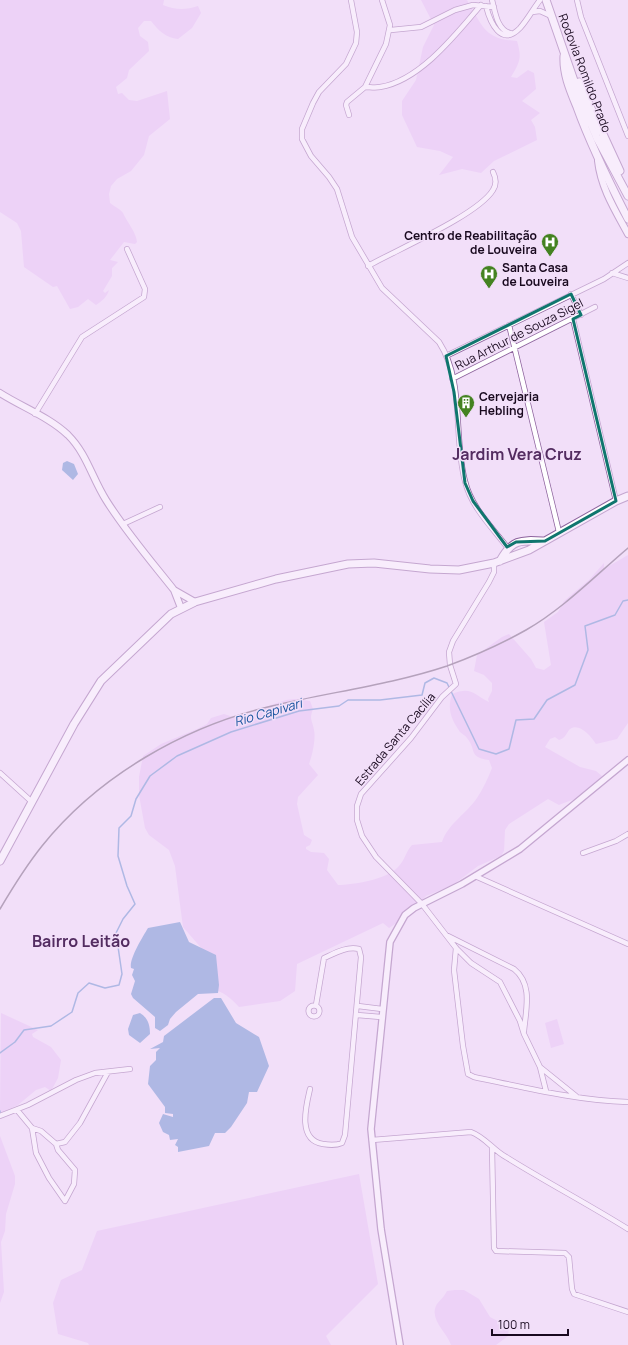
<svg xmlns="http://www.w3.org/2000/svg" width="628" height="1345" font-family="Manrope,sans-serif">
<rect width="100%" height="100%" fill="#f2dff9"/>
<path fill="#e6c3f4" d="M0 0H164L163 5C175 10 186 10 198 6L201 13 192 28 178 39C166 38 158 30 151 21H144L138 28 140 36 148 42 149 51 129 70 127 78 116 87 118 94 122 93 129 100 137 101 167 91 170 119 149 136 144 155 131 171 117 179 111 186 109 194 110 203C114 206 121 210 123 213 127 222 136 232 137 242L135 244 124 242 110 260 118 262 112 268V276L103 291 105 293 109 290C107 297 102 301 96 305L88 299 78 307 70 309 57 286 53 287 24 267 21 231 17 223 0 212Z
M421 0H467C483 26 483 39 517 41 522 58 520 62 511 77L517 78 528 70 534 73 536 89 522 101 540 113 531 120 535 127 537 140 494 161 481 173 462 169 439 175 453 157 440 151 417 147 402 115V101L416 80 423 47 434 25Z
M628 555V723L617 739 596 744C592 737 579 722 570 729 566 733 566 738 559 740L555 737 550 739 545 747 580 767 596 771 602 776C599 795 575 798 559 805L548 799 509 824 505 830 504 851 501 856 478 866 453 885 426 896 404 918 389 928 383 923 297 964 295 991 280 1001 239 1007C231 998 223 991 211 989L203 950 183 927 175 866 169 850 149 835 145 828 139 795V777L143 756 161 744 197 729 207 724 211 718 224 714 245 721 256 710 286 700 295 699 310 701 313 709C309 720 312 719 314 730 316 739 312 756 309 764L318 775 298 797 297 804 304 835 312 840 310 845 306 847V849L311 852 324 853 329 859 327 870 338 885C353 885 389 879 399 866 405 860 406 851 412 845L442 842C448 824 467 813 477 798 483 789 488 778 492 768L489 760C468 757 477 750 467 738 465 735 462 734 460 732 451 719 447 709 452 694 471 686 473 694 489 702L488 699 492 691V683L484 675 474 671 477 655 502 637 509 634 531 659 536 668 544 670 551 665 544 622 558 612 564 601 589 580 604 563V569Z
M1 1013 38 1030 32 1034 33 1037 51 1047 61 1060 58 1078 51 1091 45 1087 36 1090 18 1105 0 1114Z
M557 1019 564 1044 551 1048 545 1023Z
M0 1136 15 1176V1184L6 1214 5 1231 1 1242 4 1292 0 1303Z
M359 1174 378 1284 326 1336 331 1345H89L88 1343 58 1334 53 1303 61 1280 82 1270 97 1231Z
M455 1290H464L479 1299 490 1317 509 1327 508 1336 496 1345H451C447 1332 428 1319 437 1304 441 1299 444 1297 447 1291Z"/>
<path fill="#5e8bca" d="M67 461 74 464 78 474 73 480 62 470 63 463Z
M180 922 189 942 216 955 219 985 218 993 198 994 176 1012 170 1019 168 1025 160 1031 155 1028V1017L133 998 131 994 135 981 132 975 134 969 131 968C129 959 142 938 148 928Z
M214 998H221L236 1023 259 1037 269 1066 257 1092H249L247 1103 231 1127 225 1133H215L209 1146 178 1152V1147L175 1145 178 1139 170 1140 169 1135 163 1132 159 1123 163 1114 173 1117V1114L165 1113V1107L148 1084 150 1066 156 1060V1052L160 1048 150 1049 163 1042 164 1036Z
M140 1013C148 1018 150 1025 150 1034L140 1043 129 1035 128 1029 133 1015Z"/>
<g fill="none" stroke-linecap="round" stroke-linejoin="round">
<path stroke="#5e8bca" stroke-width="1.5" d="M0 1053 15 1042 24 1030 51 1026 72 1012 78 993 89 983 105 988 119 985 122 974 116 933 123 919 135 904 127 886 118 856 119 828 131 816 136 799 150 776 177 756 231 732 299 711 339 706 348 700H380L422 695 425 683 434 678 447 683 479 749 496 754 509 749 516 720 534 719 547 700 575 685 588 650 585 626 615 615 623 601 628 600
M0 1111V1113"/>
<defs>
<path id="minor" d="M351 0 357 32 356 43 346 64 319 92 313 103 302 129V139L311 156 329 177 337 189 352 237 382 288 439 342C465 382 453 437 465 481 471 507 492 527 507 547
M492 0C495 11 497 30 510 33
M577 0 581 17 628 136
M486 6C490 22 501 48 520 28 528 19 533 9 540 0
M532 12 540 11 551 16
M391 30 421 27 455 10 473 5 494 7
M365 87C370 87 375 88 380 87 420 81 457 33 481 5
M349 115 346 105 347 102 365 87 386 44 390 25 382 0
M368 266C396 250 478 215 493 190 497 184 496 178 493 172
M612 273 628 278
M571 294 581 315
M573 319 616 501
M509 325 559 532
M446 356 604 279 628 263
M452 379 595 307
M35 414 82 337 144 297 145 289 127 249
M123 524 160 507
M494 563V572L489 582 453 641 449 652 450 665 456 684 442 697 411 738 361 794 357 806V820L362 836 376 857 422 904 456 948 471 963 500 982 520 1021 524 1034 540 1067 546 1091
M0 773 32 802
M583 853 616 841 628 834
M475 876 628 944
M448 936 514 969C533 984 526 1009 524 1031
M456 948 454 970 463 1046 468 1074 474 1077C522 1087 579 1101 628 1102
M308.5 1011a5.5 5.5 0 1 1 11 0a5.5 5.5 0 1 1-11 0Z
M358 1006 382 1009
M357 1015 381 1017
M540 1067 576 1096
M310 1089C306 1106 297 1140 323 1144 329 1145 335 1146 342 1143L345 1135 361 957 359 949C347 946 335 953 324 958L316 1005
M17 1110 32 1128 41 1131 56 1144 58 1150 75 1170 74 1184 65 1201 49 1178 36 1153 32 1128
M0 1116 28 1105 76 1080 95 1073 130 1069
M372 1140 471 1132C485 1137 493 1150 506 1157 546 1182 588 1204 628 1229
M56 1144 65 1142 80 1123 108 1072
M492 1148 494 1248 496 1251 565 1253 569 1257 572 1289 574 1294 628 1312"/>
<path id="tertiary" d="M400 1345 381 1229 371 1129 390 942 405 915 414 908 462 884 520 849 628 760"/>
<path id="secondary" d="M598 161C601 188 615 210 628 234
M0 393C22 407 49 417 68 435 87 454 92 478 106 500 126 532 151 561 174 590L181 608
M174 590 195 602"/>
<path id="primary" d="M546 0 580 98 597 138 628 196
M564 56C563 74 570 90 577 107 591 146 609 182 628 219
M579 82 620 171
M500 561C512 539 521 540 544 541
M0 861 74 724 101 681 171 614 195 602 276 579 348 564 374 563 430 569 459 570 494 563 529 550 616 501 628 496"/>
</defs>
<use href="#minor" stroke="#8e649e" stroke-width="6"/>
<use href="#tertiary" stroke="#8e649e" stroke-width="8"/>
<use href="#secondary" stroke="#8e649e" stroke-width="8"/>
<use href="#primary" stroke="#8e649e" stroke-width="9"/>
<use href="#minor" stroke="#fff" stroke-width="4.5"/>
<use href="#tertiary" stroke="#fff" stroke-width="5.5"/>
<use href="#secondary" stroke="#fff" stroke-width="6"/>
<use href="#primary" stroke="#fff" stroke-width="7"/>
<path stroke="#6b5971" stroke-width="1.5" d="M0 909C13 887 26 866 42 846 98 776 185 726 272 706 330 692 390 685 447 666 474 656 501 644 526 630 563 609 596 575 628 548"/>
</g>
<path d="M0 0H628V1345H0ZM571 294 581 315 573 319 616 501 545 541 516 542 507 547 473 501 465 483 454 392 446 356Z" fill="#f2dff9" fill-opacity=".55" fill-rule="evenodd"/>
<path fill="none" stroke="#0f766e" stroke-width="3" stroke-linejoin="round" d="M571 294 581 315 573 319 616 501 545 541 516 542 507 547 473 501 465 483 454 392 446 356Z"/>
<defs>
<symbol id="hospital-pin" viewBox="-11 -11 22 30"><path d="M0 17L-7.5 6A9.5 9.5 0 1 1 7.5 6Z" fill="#448221" stroke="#f2dff9"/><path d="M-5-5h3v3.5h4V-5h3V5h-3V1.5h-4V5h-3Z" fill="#fff"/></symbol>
<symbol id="building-pin" viewBox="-11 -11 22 30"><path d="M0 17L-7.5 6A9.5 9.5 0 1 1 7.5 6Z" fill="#448221" stroke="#f2dff9"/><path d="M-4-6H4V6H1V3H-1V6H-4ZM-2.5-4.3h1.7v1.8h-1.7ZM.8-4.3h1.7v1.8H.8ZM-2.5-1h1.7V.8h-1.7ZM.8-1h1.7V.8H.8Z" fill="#fff"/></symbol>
</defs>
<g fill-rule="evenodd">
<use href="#hospital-pin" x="540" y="232" width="20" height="27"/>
<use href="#hospital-pin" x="479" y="264" width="20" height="27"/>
<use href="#building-pin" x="456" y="393" width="20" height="27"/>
</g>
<g text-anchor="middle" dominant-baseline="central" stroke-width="3" stroke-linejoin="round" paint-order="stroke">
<g font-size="12" fill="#19091f" stroke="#f2dff9">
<text transform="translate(585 73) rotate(69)">Rodovia Romildo Prado</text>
<text transform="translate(519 334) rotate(-27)">Rua Arthur de Souza Sigel</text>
<text transform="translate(395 739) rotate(-50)">Estrada Santa Cacília</text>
</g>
<g font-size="12" font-weight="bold" fill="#19091f" stroke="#f2dff9" text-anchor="start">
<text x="537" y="235" text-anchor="end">Centro de Reabilitação<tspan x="537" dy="14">de Louveira</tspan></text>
<text x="502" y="267">Santa Casa<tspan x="502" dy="14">de Louveira</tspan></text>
<text x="479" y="396">Cervejaria<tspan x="479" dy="14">Hebling</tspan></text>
</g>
<g font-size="13" font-style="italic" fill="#16529e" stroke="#f2dff9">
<text transform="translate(268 712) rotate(-16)">Rio Capivari</text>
</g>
<g font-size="16" font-weight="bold" fill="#532c61" stroke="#f2dff9">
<text x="517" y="454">Jardim Vera Cruz</text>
<text x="81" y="941">Bairro Leitão</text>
</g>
</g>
<path d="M492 1329v6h76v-6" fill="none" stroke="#19091f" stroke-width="2"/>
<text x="498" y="1329" font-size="12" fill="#19091f" stroke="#f2dff9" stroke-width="3" paint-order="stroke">100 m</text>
</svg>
